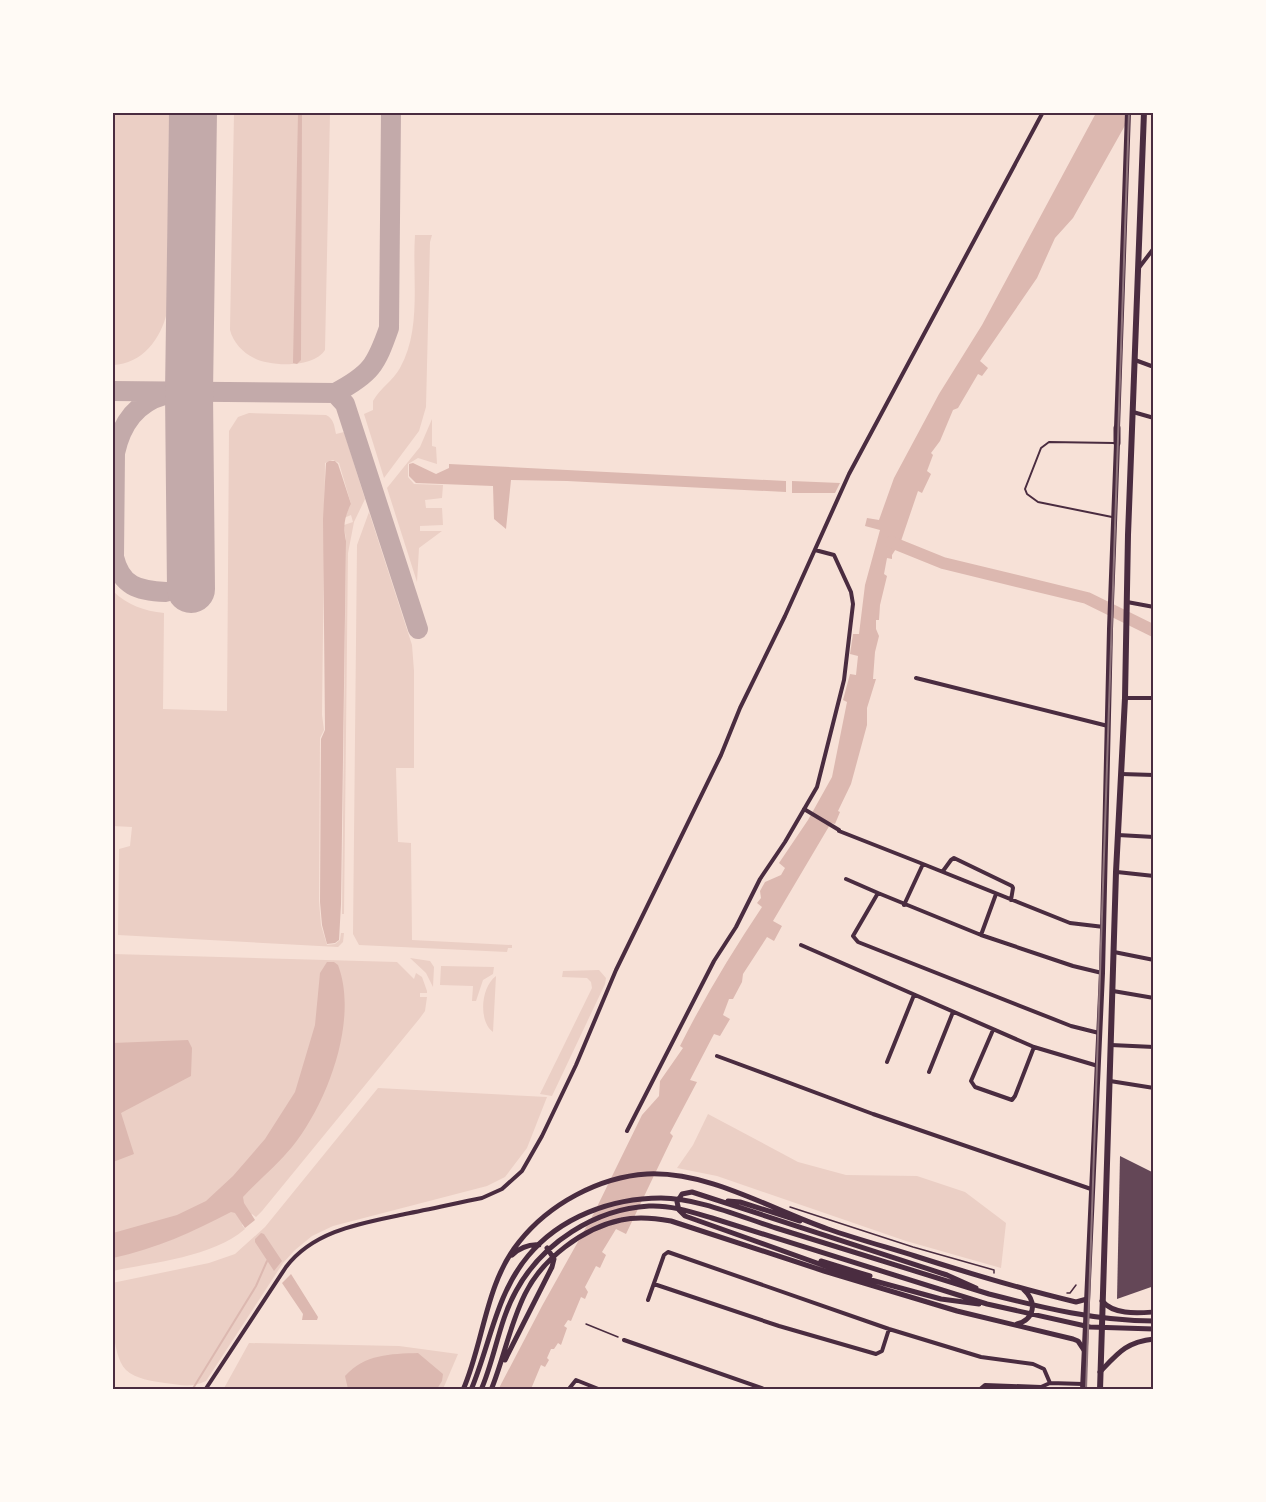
<svg xmlns="http://www.w3.org/2000/svg" width="1266" height="1502" font-family="Ubuntu,sans-serif">
<rect width="100%" height="100%" fill="#f7e1d7"/>
<path fill="#ebcfc5" d="M112 113H169L167 312C161 339 142 364 113 365Z
M234 113H330L325 350C314 368 271 367 254 358 243 353 233 342 230 330Z
M415 235H432L430 242 426 407 419 431 384 478 364 414 373 410V401C380 388 393 381 400 368 422 329 412 278 415 235Z
M249 413 326 415C334 419 334 425 336 434L344 432 365 499 354 522 348 553 344 914H342L346 540 344 525 353 522 351 515 344 518 351 504 339 463 333 460 325 463 322 715 324 730 320 738 319 901 321 925 327 945 335 944 340 940 341 933H344L343 942 338 947 118 935 119 849 130 846 132 827 113 826V591C127 605 144 611 164 613L163 709 227 711 229 431 238 417Z
M432 419V446L436 447 437 464 418 458 408 464V477L414 484 443 485 442 498 425 500 426 508H442L443 525 420 526V531H442L419 548 417 582 387 488 420 447Z
M369 512 412 645 414 671V768H396L398 842 411 843 412 940 512 945V948H508L507 952 359 945 353 934 357 545Z
M113 954 397 962 414 979 416 973 422 977 427 991V993H420V997H427L425 1011 420 1018 262 1211 256 1217 252 1214 242 1225 245 1229C213 1257 154 1262 113 1271Z
M410 958 430 961 434 967 433 987 426 973Z
M441 966 494 967 493 974 483 980 476 1001H472L473 986 440 985Z
M599 970 606 978 605 984 552 1096 540 1094 592 988 591 982 587 978 562 977 563 971Z
M496 976 493 1032C478 1021 481 987 496 976Z
M378 1088 547 1097 527 1148 505 1177 487 1186 333 1226 312 1236 295 1250 283 1263 206 1381C192 1388 180 1385 165 1383 153 1381 135 1379 126 1370 110 1353 113 1305 112 1283L209 1263 235 1254 265 1227Z
M708 1114 798 1162 846 1175 917 1176 965 1192 1006 1223 1001 1268 906 1241 717 1176 677 1168 693 1145Z
M249 1343 399 1346 458 1354 443 1389 223 1390Z"/>
<path fill="#dcb8b0" d="M302 113 301 360 297 364 293 363 298 113Z
M1096 113H1132L1073 218 1055 238 1037 278 980 361 988 368 982 376 978 374 958 408 953 410 940 441 931 453 933 455 927 471 931 474 922 493 918 491 901 541 892 555V559L887 558 884 574 887 576 880 605 879 620H876V629L879 636 875 652 873 679H876L867 708V725L851 784 838 811 840 812 835 824 831 823 773 921 782 926 774 941 767 937 743 974 742 982 733 999H729L723 1015 730 1019 720 1036 714 1034 690 1080 697 1082 670 1133 673 1136 626 1234 616 1229 602 1252 606 1255 600 1268 596 1266 585 1287 588 1292 585 1299 581 1297 571 1321 568 1320 564 1326 567 1328 561 1345 558 1343 554 1349H551L547 1358 549 1360 545 1367 541 1365 531 1389 498 1390 542 1306 594 1213 642 1115 659 1096 660 1081 683 1048 680 1046C704 998 732 952 762 907L757 903 761 898 760 891 765 882 781 875 785 868 779 863 808 820 832 777 847 702 843 700 850 674 856 675 858 656 850 654 853 634H859L865 585 880 530 865 526 867 518 879 520 894 478 939 394 982 325Z
M329 461H335L338 464 351 504C344 518 343 526 346 541L341 904 339 940 335 943 327 944 322 925 320 902 321 739 325 730 323 519 326 463Z
M413 463 436 474 449 468V464L786 481V492L567 481 511 480 506 529 494 519 493 486 416 483 409 476V464Z
M792 481 840 483 835 493H792Z
M327 962H334L338 965C359 1020 327 1104 292 1147 277 1165 259 1180 243 1197L244 1203 255 1220 245 1228 235 1213 231 1212C193 1232 155 1249 113 1258V1233L177 1215 206 1201 233 1176 265 1139 295 1092 315 1025 320 973Z
M188 1040 192 1048 191 1076 121 1113 134 1154 113 1162V1043Z
M261 1233 264 1234 282 1261 274 1271 255 1242V1239Z
M291 1274 318 1317 317 1320H302L303 1314 282 1283Z
M418 1353 443 1374 442 1381 437 1389H348L345 1376C365 1354 390 1354 418 1353Z"/>
<g fill="none" stroke-linecap="round" stroke-linejoin="round">
<path stroke="#dcb8b0" stroke-width="2" d="M192 1390 256 1286 267 1261"/>
<path stroke="#dcb8b0" stroke-width="12" d="M891 542 943 563 1087 598 1154 631"/>
<path stroke="#c3aaaa" stroke-width="20" d="M112 391 335 393C371 374 376 365 389 328L391 112
M335 393 345 404 418 629
M164 395C135 403 121 425 115 453L114 557C121 586 138 591 166 592"/>
<path stroke="#c3aaaa" stroke-width="48" d="M191 589 189 393 193 112"/>
</g>
<path fill="#644757" d="M1120 1156 1154 1173V1286L1117 1299Z"/>
<g fill="none" stroke-linecap="round" stroke-linejoin="round">
<path stroke="#4a2c40" stroke-width="1.5" d="M790 1207 913 1247 994 1270V1273
M1067 1293H1070L1076 1285
M586 1324 618 1337"/>
<path stroke="#4a2c40" stroke-width="2" d="M1112 517 1038 502 1027 494 1025 489 1041 448 1049 442 1114 443"/>
<path stroke="#4a2c40" stroke-width="4" d="M1138 269 1154 248
M1135 360 1154 367
M1133 412 1154 418
M1127 602 1154 607
M916 678 1108 726
M1125 698H1154
M1121 774 1154 775
M804 809 839 830
M839 831 923 864
M1118 835 1154 837
M943 871 951 860 954 858 1012 886 1013 888 1011 900
M1117 872 1154 876
M846 879 878 893
M904 905 923 864 1070 923 1104 927
M981 935 996 894
M801 945 1034 1047 1098 1066
M1114 952 1154 960
M1113 991 1154 998
M993 1030 971 1081 975 1087 1012 1100 1015 1096 1034 1047
M1099 1033 1071 1026 858 942 853 936 878 893 981 935 1073 966 1102 973
M1111 1045 1154 1047
M717 1056 873 1114 1091 1189
M887 1062 914 995
M929 1072 953 1012
M1110 1081 1154 1088
M627 1131 714 961 736 927 760 879 785 842 817 787 844 680 853 604 851 592 834 555 815 550
M654 1284 779 1326 876 1354 882 1351 889 1329
M648 1300 664 1255 668 1252 889 1329 981 1357 1033 1364 1044 1369 1050 1383
M624 1340 767 1390
M205 1390 286 1267C314 1230 363 1223 405 1214 431 1209 457 1203 482 1198L502 1189 522 1171 542 1136 576 1065 616 970 721 755 740 708 785 616 849 474 1043 112
M568 1390 576 1380 601 1390
M979 1390 985 1385 1041 1387 1050 1383 1083 1384"/>
<path stroke="#4a2c40" stroke-width="5" d="M728 1201 740 1202 800 1221
M512 1255C520 1248 528 1244 539 1245
M821 1261 870 1276
M976 1288 947 1275 692 1192 682 1194 677 1202 679 1210 685 1216 842 1272 941 1299 979 1304
M1102 1301C1114 1315 1137 1313 1154 1312
M1017 1324C1035 1319 1037 1302 1024 1290
M505 1360 552 1267 554 1259 547 1248
M1100 1372C1118 1353 1126 1342 1154 1339
M463 1390C484 1342 485 1284 519 1242 549 1204 599 1177 647 1174 709 1171 772 1210 828 1229 857 1239 886 1247 915 1256 968 1273 1021 1289 1076 1302L1087 1299
M471 1390C490 1345 496 1294 528 1256 560 1217 612 1198 661 1198 698 1198 741 1217 776 1228 847 1250 918 1272 989 1294 1044 1308 1097 1321 1154 1321
M481 1390C495 1358 499 1321 516 1291 542 1243 595 1209 649 1206 671 1205 692 1212 712 1218L987 1304 1090 1327 1154 1329
M491 1390C504 1358 510 1324 525 1294 542 1259 583 1228 621 1220 638 1216 655 1218 671 1221L824 1271 957 1311 1073 1339 1078 1341 1084 1350"/>
<path stroke="#4a2c40" stroke-width="6" d="M1117 428 1128 112
M1083 1390 1102 973 1110 629 1117 443
M1100 1390 1116 872 1125 698 1128 535 1144 112"/>
<path stroke="#4a2c40" stroke-width="7" d="M1117 443V428"/>
<path stroke="#8f747c" stroke-width="2" d="M1086 1390 1129 112"/>
</g>
<rect width="1266" height="1502" fill="none" stroke="#fffaf5" stroke-width="228"/>
<rect x="114" y="114" width="1038" height="1274" fill="none" stroke="#4a2c40" stroke-width="2"/>
</svg>
